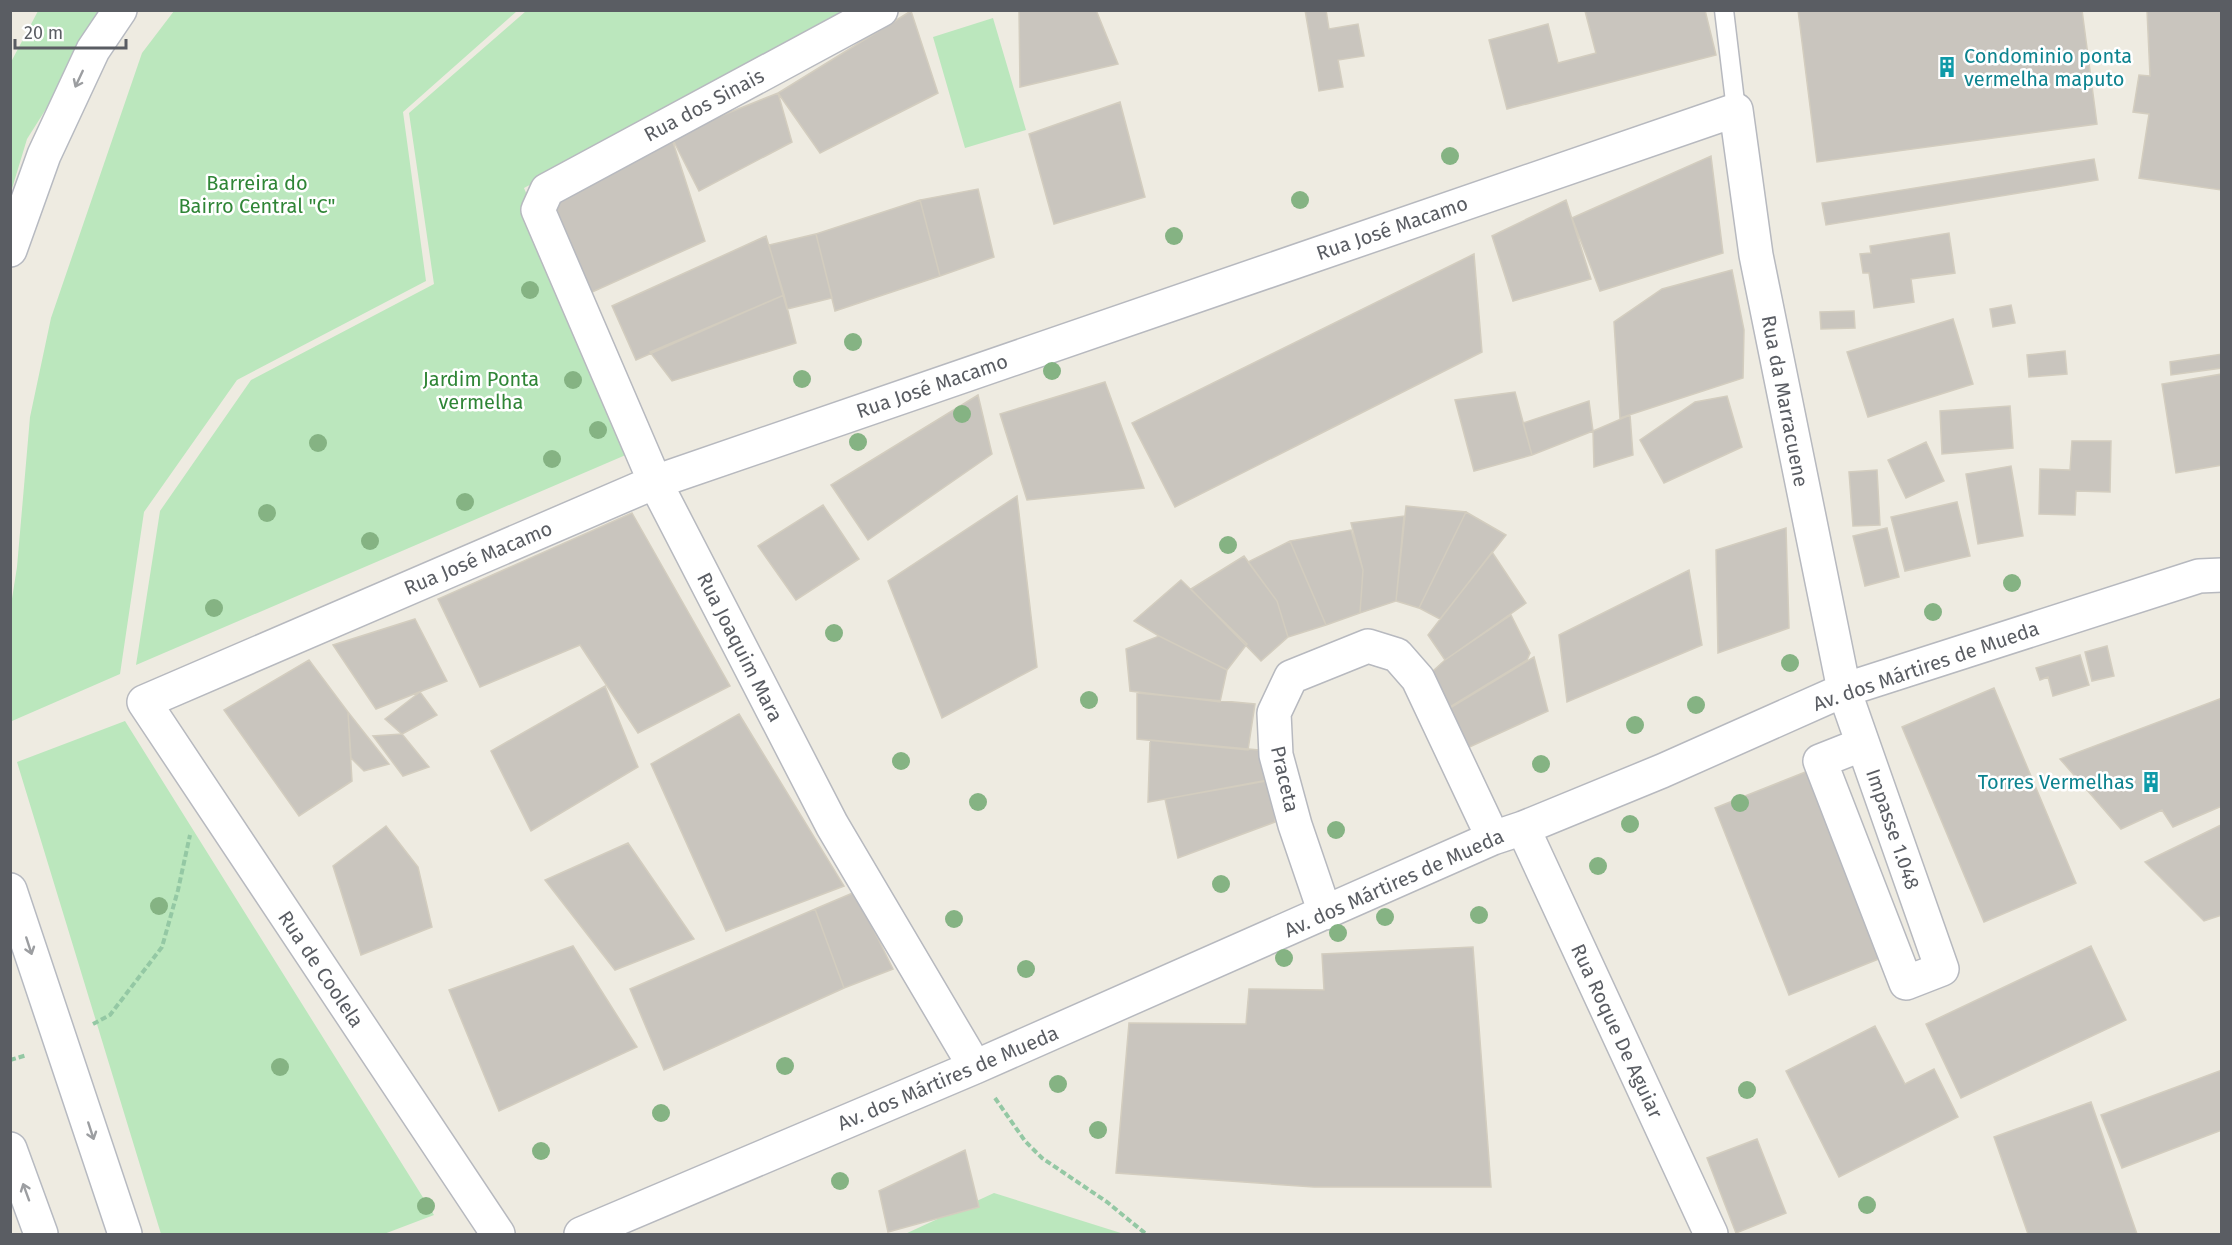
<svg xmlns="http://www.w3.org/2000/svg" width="2232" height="1245" font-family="'Fira Sans',sans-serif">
<rect width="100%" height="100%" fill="#eeebe1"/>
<path fill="#bbe7bd" d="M38 11H108L27 139 11 192V62Z
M174 11H517L403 112 426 281 237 380 144 512 120 674 12 721 11 605 17 567 30 417 51 318 142 53Z
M526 11H857L524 188 635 451 136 665 160 511 251 380 434 284 409 113Z
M993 18 1026 130 965 148 933 37Z
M125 721 434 1215 384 1234H161L17 762Z
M994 1193 1124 1234H905Z"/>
<path fill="#c9c5be" stroke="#d3cdbf" stroke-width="1.5" d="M1019 10H1096L1118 64 1020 87Z
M1305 10H1326L1329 29 1358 24 1364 56 1338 60 1343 87 1319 91Z
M1589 10H1705L1716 55 1507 109 1489 40 1548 24 1558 63 1596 53 1585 11Z
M1798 10H2082L2097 124 1817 162Z
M2147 10H2222L2221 190 2139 178 2149 114 2133 112 2139 75 2150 76Z
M911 11 938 93 820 153 778 93Z
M778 93 792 142 699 191 671 136Z
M1120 102 1145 197 1054 224 1029 134Z
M671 136 705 241 579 298 542 206Z
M1711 156 1723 253 1600 291 1572 218Z
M2094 159 2098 180 1826 225 1822 203Z
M978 189 994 257 940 276 920 200Z
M920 200 940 276 835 311 816 234Z
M1566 200 1591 279 1513 301 1492 236Z
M1949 233 1955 273 1911 279 1914 302 1874 308 1869 273H1863L1860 254 1871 253 1870 246Z
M816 234 832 298 787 309 769 245Z
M766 236 784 295 636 360 612 306Z
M1474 254 1482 352 1175 507 1132 423Z
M1732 270 1744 330 1743 378 1620 418 1614 322 1662 289Z
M784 295 796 343 672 381 650 352Z
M2011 305 2015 323 1993 327 1990 309Z
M1854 311 1855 328 1821 329 1820 312Z
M1953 319 1973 384 1868 417 1847 352Z
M2065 351 2067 374 2029 377 2027 355Z
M2222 354V368L2171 375 2170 362Z
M2222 374V465L2176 473 2162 384Z
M1105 382 1144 488 1027 500 1000 414Z
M1515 392 1532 455 1474 471 1455 400Z
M978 395 992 454 868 540 831 485Z
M1727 396 1742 447 1664 483 1640 440 1695 402Z
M1589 401 1593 431 1532 455 1523 423Z
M2010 406 2013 448 1942 454 1940 411Z
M1630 415 1633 455 1594 467 1593 431Z
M2072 441H2111L2110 492 2076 491 2075 515 2039 514 2040 469 2070 470Z
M1926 442 1944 481 1906 498 1888 460Z
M2011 466 2023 536 1978 544 1966 474Z
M1877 470 1880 525 1853 526 1849 472Z
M1017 496 1037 667 942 718 888 581Z
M1957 502 1970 556 1905 571 1891 517Z
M823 505 859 559 796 600 758 546Z
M1406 506 1466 512 1419 608 1396 601Z
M1466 512 1506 535 1440 619 1419 608Z
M632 513 730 686 638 733 580 645 480 687 438 599Z
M1404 516 1396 601 1360 613 1363 570 1351 523Z
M1786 528 1789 628 1718 653 1716 550Z
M1887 528 1899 577 1865 586 1853 536Z
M1351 530 1363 570 1360 613 1326 625 1290 541Z
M1290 541 1326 625 1288 637 1277 601 1248 562Z
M1492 552 1526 603 1445 660 1428 635Z
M1244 556 1277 601 1288 637 1261 661 1191 589Z
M1689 570 1702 645 1567 702 1559 635Z
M1181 580 1247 644 1227 670 1159 636 1134 621Z
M1511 615 1530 653 1527 660 1450 707 1432 672 1445 660Z
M415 619 447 681 376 709 333 645Z
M1159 636 1227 670 1220 702 1130 691 1126 649Z
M2107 646 2114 676 2092 681 2085 652Z
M2080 655 2089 685 2053 696 2048 677 2040 680 2036 668Z
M1534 657 1548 711 1463 750 1445 711Z
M309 660 348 712 352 781 299 816 224 710Z
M605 686 638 767 531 831 491 751Z
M1994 688 2076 883 1984 922 1902 727Z
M420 692 437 715 402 734 385 719Z
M1137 693 1255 704 1248 750 1137 739Z
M2222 698V806L2173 827 2162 810 2121 829 2060 759Z
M348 712 389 764 364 771 351 758Z
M739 714 844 886 726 931 651 764Z
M402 734 429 767 403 776 373 736Z
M1150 740 1259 750 1267 781 1148 802Z
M1818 767 1891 954 1789 995 1715 808Z
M1273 779 1275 822 1178 858 1165 799Z
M2221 825 2222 915 2204 921 2145 862Z
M386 826 418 867 432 927 361 955 333 866Z
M628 843 694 939 615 970 545 880Z
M855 892 893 969 844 988 815 909Z
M815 909 844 988 664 1070 630 989Z
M573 946 637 1047 499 1111 449 990Z
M2091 946 2126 1020 1961 1098 1926 1024Z
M1473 947 1491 1187H1314L1116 1173 1129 1023 1246 1024 1249 989 1324 990 1322 954Z
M1875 1026 1905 1084 1934 1069 1958 1117 1839 1177 1786 1071Z
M2222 1070V1130L2122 1168 2101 1115Z
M2091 1102 2137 1234H2028L1994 1137Z
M1757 1139 1786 1213 1736 1233 1707 1158Z
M965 1150 979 1207 888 1232 879 1191Z"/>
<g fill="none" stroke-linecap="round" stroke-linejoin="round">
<defs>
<path id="lane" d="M1724 10 1736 110"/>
<path id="street" d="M881 10 547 190 538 210 655 482 832 825 975 1067
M1523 828 1711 1234
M1325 913 1295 825 1276 755 1274 713 1291 677 1368 646 1397 655 1418 679 1493 838
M498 1234 144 702 655 482 1736 110 1756 255 1844 690 1942 969 1906 983 1820 761 1863 744
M581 1234 975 1067 1493 838 1523 828 1662 771 1844 690 2199 576 2222 575"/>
<path id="secondary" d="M10 250 44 155 93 50 120 10
M10 890 125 1234
M10 1149 41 1234"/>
</defs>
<use href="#lane" stroke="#b7b9bf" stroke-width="21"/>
<use href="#street" stroke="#b7b9bf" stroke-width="36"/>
<use href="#secondary" stroke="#b7bac1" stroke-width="36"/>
<path stroke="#94c8a4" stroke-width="4" stroke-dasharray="6 3" stroke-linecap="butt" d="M93 1024 110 1015 162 947 178 890 190 835
M10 1060 27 1055
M995 1098 1025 1141 1042 1158 1107 1202 1146 1234"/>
<use href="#lane" stroke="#fff" stroke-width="18"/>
<use href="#street" stroke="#fff" stroke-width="33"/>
<use href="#secondary" stroke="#fff" stroke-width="33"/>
</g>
<g fill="#85b383">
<circle cx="1450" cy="156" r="9"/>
<circle cx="1300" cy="200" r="9"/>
<circle cx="1174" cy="236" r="9"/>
<circle cx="530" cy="290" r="9"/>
<circle cx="853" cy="342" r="9"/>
<circle cx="1052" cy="371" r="9"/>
<circle cx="802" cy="379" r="9"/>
<circle cx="573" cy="380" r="9"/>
<circle cx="962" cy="414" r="9"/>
<circle cx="598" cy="430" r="9"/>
<circle cx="858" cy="442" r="9"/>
<circle cx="318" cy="443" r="9"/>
<circle cx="552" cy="459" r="9"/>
<circle cx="465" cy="502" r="9"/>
<circle cx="267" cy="513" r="9"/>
<circle cx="370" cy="541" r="9"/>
<circle cx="1228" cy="545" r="9"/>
<circle cx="2012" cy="583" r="9"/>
<circle cx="214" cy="608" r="9"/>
<circle cx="1933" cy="612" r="9"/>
<circle cx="834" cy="633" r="9"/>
<circle cx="1790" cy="663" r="9"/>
<circle cx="1089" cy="700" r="9"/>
<circle cx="1696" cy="705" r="9"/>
<circle cx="1635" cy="725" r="9"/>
<circle cx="901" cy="761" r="9"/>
<circle cx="1541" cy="764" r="9"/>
<circle cx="978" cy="802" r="9"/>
<circle cx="1740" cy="803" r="9"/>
<circle cx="1630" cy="824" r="9"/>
<circle cx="1336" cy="830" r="9"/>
<circle cx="1598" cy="866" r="9"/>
<circle cx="1221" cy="884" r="9"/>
<circle cx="159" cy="906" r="9"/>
<circle cx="1479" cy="915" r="9"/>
<circle cx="1385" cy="917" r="9"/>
<circle cx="954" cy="919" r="9"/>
<circle cx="1338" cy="933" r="9"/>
<circle cx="1284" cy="958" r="9"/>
<circle cx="1026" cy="969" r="9"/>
<circle cx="785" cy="1066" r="9"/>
<circle cx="280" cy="1067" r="9"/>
<circle cx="1058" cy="1084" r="9"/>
<circle cx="1747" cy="1090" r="9"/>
<circle cx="661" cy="1113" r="9"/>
<circle cx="1098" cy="1130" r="9"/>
<circle cx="541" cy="1151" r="9"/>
<circle cx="840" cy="1181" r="9"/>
<circle cx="1867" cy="1205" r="9"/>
<circle cx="426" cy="1206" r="9"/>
</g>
<defs><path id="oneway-shaft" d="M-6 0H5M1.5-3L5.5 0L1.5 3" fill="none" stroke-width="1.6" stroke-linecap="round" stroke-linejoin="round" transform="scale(1.5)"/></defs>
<g stroke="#9c9ea1">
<use href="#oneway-shaft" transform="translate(79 79) rotate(115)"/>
<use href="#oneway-shaft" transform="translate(29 946) rotate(72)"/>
<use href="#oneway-shaft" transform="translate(91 1131) rotate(72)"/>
<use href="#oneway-shaft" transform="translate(26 1192) rotate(-110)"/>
</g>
<defs>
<symbol id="building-bare" viewBox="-9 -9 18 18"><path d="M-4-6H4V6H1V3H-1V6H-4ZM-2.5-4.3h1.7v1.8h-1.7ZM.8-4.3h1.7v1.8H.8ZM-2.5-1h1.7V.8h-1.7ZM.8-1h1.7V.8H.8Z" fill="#0f9aa8" stroke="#fff" stroke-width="2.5" paint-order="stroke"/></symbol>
</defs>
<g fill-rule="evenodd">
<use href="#building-bare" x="1932" y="52" width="30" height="30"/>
<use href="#building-bare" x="2136" y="767" width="30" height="30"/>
</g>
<g text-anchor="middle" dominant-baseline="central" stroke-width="5" stroke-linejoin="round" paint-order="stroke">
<g font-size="20" fill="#0d838f" stroke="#fff" text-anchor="start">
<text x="1964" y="56">Condominio ponta<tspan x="1964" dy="23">vermelha maputo</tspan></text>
<text x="2134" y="782" text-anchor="end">Torres Vermelhas</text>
</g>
<g font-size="20" fill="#5a5d63" stroke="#fff">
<text transform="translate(704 105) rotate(-28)">Rua dos Sinais</text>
<text transform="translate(1392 228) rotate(-19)">Rua José Macamo</text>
<text transform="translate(932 386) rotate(-19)">Rua José Macamo</text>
<text transform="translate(1785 401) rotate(79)">Rua da Marracuene</text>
<text transform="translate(478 558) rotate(-23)">Rua José Macamo</text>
<text transform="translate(740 647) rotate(63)">Rua Joaquim Mara</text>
<text transform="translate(1926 666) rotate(-19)">Av. dos Mártires de Mueda</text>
<text transform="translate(1285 779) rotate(77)">Praceta</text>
<text transform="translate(1893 829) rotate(71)">Impasse 1.048</text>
<text transform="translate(1394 883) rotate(-24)">Av. dos Mártires de Mueda</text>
<text transform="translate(321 969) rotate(56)">Rua de Coolela</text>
<text transform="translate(1617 1031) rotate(65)">Rua Roque De Aguiar</text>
<text transform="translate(948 1078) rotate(-23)">Av. dos Mártires de Mueda</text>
</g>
<g font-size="20" fill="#2f8536" stroke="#fff">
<text x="257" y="183">Barreira do<tspan x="257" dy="23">Bairro Central "C"</tspan></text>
<text x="481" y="379">Jardim Ponta<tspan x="481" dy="23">vermelha</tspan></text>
</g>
</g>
<rect width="2232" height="1245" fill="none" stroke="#5a5d63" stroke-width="24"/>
<path d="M15 39v9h111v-9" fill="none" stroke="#5a5d63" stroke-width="3"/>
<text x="24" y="39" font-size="18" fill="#5a5d63" stroke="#ffffff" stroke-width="4.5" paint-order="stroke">20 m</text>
</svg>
